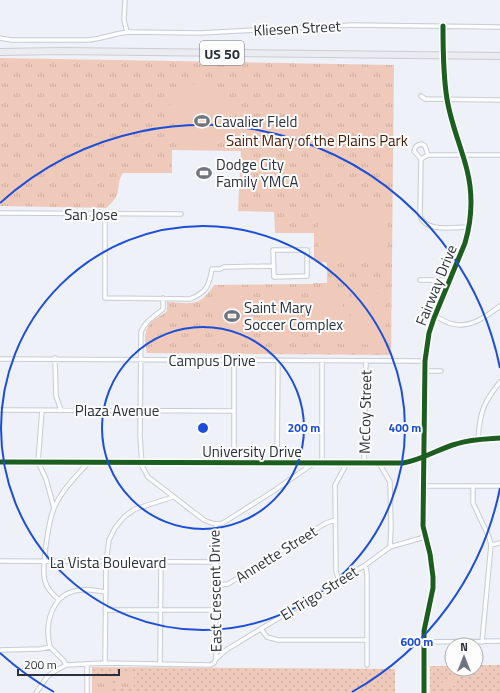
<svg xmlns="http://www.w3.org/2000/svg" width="500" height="693" font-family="'Titillium Web',sans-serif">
<defs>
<pattern id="grass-dots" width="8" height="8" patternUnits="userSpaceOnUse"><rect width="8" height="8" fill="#efcaba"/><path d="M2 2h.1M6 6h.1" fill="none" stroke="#cdaea1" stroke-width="1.8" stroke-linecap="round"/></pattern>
<pattern id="park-tufts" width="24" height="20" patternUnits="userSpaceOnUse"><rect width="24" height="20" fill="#efcaba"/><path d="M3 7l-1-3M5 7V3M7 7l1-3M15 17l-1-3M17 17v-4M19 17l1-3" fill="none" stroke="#cdaea1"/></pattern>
</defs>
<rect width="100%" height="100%" fill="#eef1f8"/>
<path fill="url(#grass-dots)" d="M476 665H500V693H430V666H452V669H476Z
M92 667 395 669V693H92Z"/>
<path fill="url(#park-tufts)" d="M0 58 394 65 391 355 147 353C145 342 142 328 154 320 158 317 162 315 167 311V302C191 303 199 308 214 285L313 284V283H327V264L325 262 317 263 314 260V233H275L274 212 238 211 241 151 172 150V173H123C114 186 125 193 106 208L0 206Z
M117 671H134V689H117Z
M94 674H111V692H93Z"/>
<path fill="#efcaba" d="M199 82C215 82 228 99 239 109L224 133 209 150H195L189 143 184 140 165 109 191 87Z
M318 213H387V258H318Z
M261 289H296L297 340 262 341Z
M214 290H249L250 341H215Z
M309 292 343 293 342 344 308 343Z
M351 292 386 294 384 345 350 344Z
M453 676 457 679V685L447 688 444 687 442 683 443 680Z"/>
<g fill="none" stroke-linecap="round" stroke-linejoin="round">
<defs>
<path id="minor" d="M125 0 124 20 127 32
M0 38 11 40H88C102 39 115 33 129 32L200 33 353 25 500 27
M421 96 425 99 500 100
M421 159 414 151C415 146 417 145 422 144L425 146 428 155
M0 213 181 214
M105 214V298L190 299C206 293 209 286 212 269H220L224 267 274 266
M469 227C454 227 426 233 420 216L421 159 428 155H500
M273 250H307V276L274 277Z
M420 280H450
M163 298V309C154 317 145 321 141 332L140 436 142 466 148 477 204 520C211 523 216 525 223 523L272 492 314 463
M435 316C439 318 444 321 449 323 468 330 486 317 500 306
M55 358 56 396 61 410
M0 359 425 361
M234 360V462
M322 361V463
M424 371H441
M0 410 233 411
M42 410 38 462 46 479 54 508
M478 439C480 412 483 403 500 382
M0 462 403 463C422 460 438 449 456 444 471 439 485 439 500 438
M277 463 278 360
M364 463 366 361
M379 463 390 482 391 528 390 547
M423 486H500
M473 486V503L489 537 491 545 482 642
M491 545 500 543
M0 561 217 562
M364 566 366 568 367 574V665
M339 580 336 571 335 485 347 463
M217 585 228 584 326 523 335 520
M59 600C53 595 47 589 45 581 41 569 49 517 55 506 63 489 76 476 89 462
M105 610H216
M261 629 267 637 278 640H367
M423 642 500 641
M50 647C44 623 52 592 81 590 89 589 97 591 106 592
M50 647 64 661 66 665
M0 650 40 649 50 647
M216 659V524
M105 663 106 562 109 540 115 528 124 517 135 509 173 497
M87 664V693
M160 664 161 562
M36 693 47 677 55 671 66 665 105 663 210 665 214 663 216 659 226 650 330 587 339 580 364 566 390 547 425 537
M424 693V631L433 588V577L430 554 423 526 425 361 429 333 434 318 465 243C472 219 473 194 467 170 461 146 451 124 447 99 443 75 443 50 443 26"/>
<path id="trunk" d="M0 52 62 51 500 56"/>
</defs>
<use href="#minor" stroke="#c7ccd4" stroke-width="5.5"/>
<use href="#trunk" stroke="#cacdd2" stroke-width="8"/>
<use href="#minor" stroke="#fcfdfe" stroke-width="3.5"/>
<use href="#trunk" stroke="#eaecf2" stroke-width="6"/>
<defs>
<path id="cycleway" d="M0 462 403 463C422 460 438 449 456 444 471 439 485 439 500 438
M424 693V631L433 588V577L430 554 423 526 425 361 429 333 434 318 465 243C472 219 473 194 467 170 461 146 451 124 447 99 443 75 443 50 443 26"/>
</defs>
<use href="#cycleway" stroke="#fdfdfd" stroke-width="8"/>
<use href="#cycleway" stroke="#1b5e20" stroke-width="5"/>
</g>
<g fill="none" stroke="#1d4ed8" stroke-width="2">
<circle cx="203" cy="428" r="101"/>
<circle cx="203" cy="428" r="202"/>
<path d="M500 488A303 303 0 0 1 352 692M54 692A303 303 0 0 1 0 653M0 203A303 303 0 0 1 500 368"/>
</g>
<defs>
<symbol id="stadium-bare" viewBox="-9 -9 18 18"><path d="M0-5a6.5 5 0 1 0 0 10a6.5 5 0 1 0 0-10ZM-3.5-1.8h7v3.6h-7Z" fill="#6f747e" stroke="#fdfdfd" stroke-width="2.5" paint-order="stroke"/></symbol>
</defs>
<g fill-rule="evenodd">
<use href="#stadium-bare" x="191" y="110" width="22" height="22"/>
<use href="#stadium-bare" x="193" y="162" width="22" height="22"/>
<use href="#stadium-bare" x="221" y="305" width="22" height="22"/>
</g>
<g text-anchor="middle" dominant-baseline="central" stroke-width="4" stroke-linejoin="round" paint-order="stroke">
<rect fill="#fdfdfd" stroke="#6a6e76" stroke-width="1" x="200" y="41" width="44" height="24" rx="3"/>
<g font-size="14" font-weight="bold" fill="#2b313c">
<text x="222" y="53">US 50</text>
</g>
<g font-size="15" fill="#2b313c" stroke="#fdfdfd">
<text transform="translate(297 28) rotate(-3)">Kliesen Street</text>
<text x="91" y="214">San Jose</text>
<text transform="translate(436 285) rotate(-68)">Fairway Drive</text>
<text x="212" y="360">Campus Drive</text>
<text x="117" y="410">Plaza Avenue</text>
<text transform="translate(365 412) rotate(-89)">McCoy Street</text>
<text x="252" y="451">University Drive</text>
<text transform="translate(276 554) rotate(-32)">Annette Street</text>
<text x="108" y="562">La Vista Boulevard</text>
<text transform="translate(215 591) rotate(-91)">East Crescent Drive</text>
<text transform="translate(319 593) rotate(-32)">El Trigo Street</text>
</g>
<g font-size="15" fill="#2b313c" stroke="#fdfdfd" text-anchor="start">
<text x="214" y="121">Cavalier FIeld</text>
<text x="216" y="164">Dodge City<tspan x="216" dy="17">Family YMCA</tspan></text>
<text x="244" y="307">Saint Mary<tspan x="244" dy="17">Soccer Complex</tspan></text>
</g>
<g font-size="15" fill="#481a00" stroke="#fdfdfd">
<text x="317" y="140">Saint Mary of the Plains Park</text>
</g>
</g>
<circle cx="203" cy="428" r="6" fill="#1d4ed8" stroke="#fdfdfd" stroke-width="2"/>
<g font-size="12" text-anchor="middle" font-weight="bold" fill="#1d4ed8" stroke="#fdfdfd" stroke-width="4" stroke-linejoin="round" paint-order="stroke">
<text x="304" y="432">200 m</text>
<text x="405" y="432">400 m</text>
<text x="417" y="646">600 m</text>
</g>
<g transform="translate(464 657)"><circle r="19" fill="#fdfdfd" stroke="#a9abb0"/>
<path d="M0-3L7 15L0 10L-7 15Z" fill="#6f747e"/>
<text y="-6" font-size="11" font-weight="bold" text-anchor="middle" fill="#2b313c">N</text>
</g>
<path d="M18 669v6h101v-6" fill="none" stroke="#2b313c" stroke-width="2"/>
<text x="24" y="669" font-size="12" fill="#2b313c" stroke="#fdfdfd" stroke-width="3" paint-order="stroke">200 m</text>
</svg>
